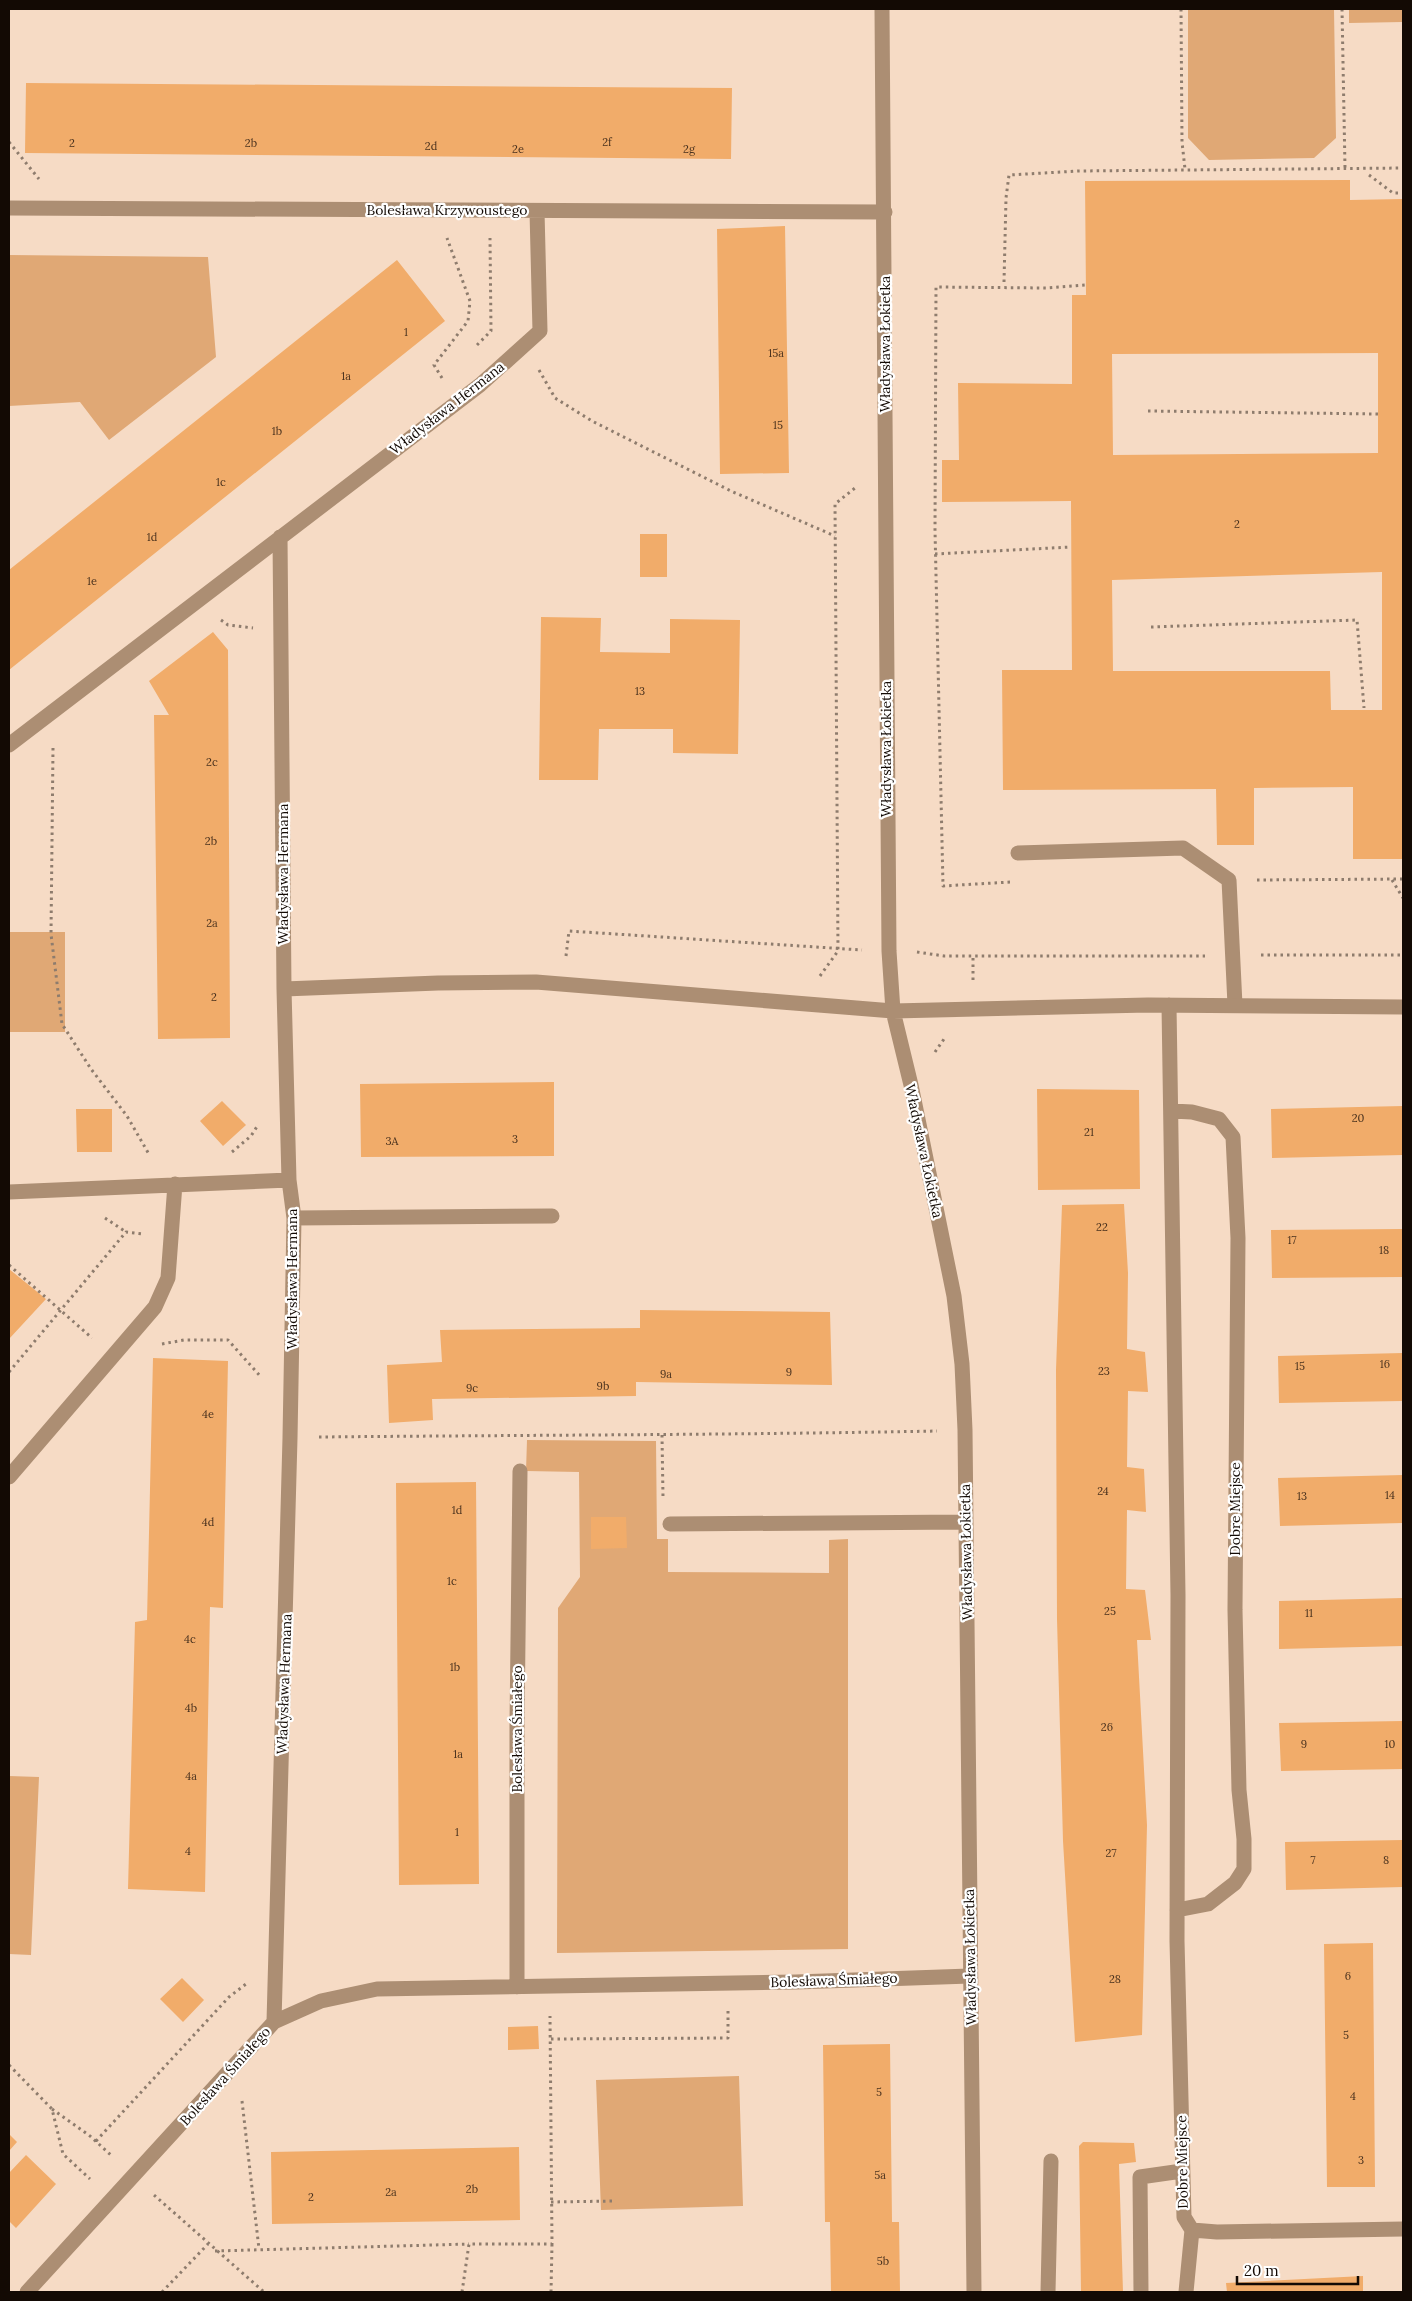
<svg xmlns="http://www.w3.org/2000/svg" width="1412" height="2301" font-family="Lora,serif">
<rect width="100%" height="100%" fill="#f6dbc5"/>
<path fill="#e0a875" d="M1188 9H1334L1336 138 1314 158 1209 160 1188 138Z
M1349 9H1403V22L1349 23Z
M9 255 208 257 216 357 109 440 80 402 9 406Z
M9 932H65V1032H9Z
M527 1440 656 1441 657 1539H668V1572L829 1573V1540L848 1539V1949L557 1953 558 1608 580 1577 579 1472 526 1471Z
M9 1776 39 1777 31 1955 9 1954Z
M739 2076 743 2206 601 2210 596 2080Z"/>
<path fill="#f1ac6a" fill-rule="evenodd" d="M26 83 732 88 731 159 25 153Z
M1350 180V200L1403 199V859H1353V787L1254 788V845H1217L1216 789 1003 790 1002 670H1072L1071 501 942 502V460H959L958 383 1072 384V295H1086L1085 181ZM1378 353V453L1113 455 1112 354ZM1382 572V710H1331L1330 671H1113L1112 580Z
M785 226 789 473 720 474 717 229Z
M397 260 445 321 9 670V570Z
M640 534H667V577H640Z
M541 617 601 618 600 652 670 653V619L740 620 738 754 673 753V729H599L598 780H539Z
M213 632 228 650 230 1038 158 1039 154 715H169L149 681Z
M554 1082V1156L361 1157 360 1084Z
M1037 1089 1139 1090 1140 1189 1038 1190Z
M222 1101 246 1125 223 1146 200 1121Z
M1403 1106V1155L1272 1158 1271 1109Z
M76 1109H112V1152H77Z
M1124 1204 1128 1273 1127 1349 1145 1352 1148 1392 1128 1391 1127 1467 1144 1469 1146 1512 1127 1510 1126 1589 1145 1590 1151 1640H1137L1147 1825 1142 2035 1075 2042 1063 1841 1057 1619 1056 1370 1062 1205Z
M1403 1229V1277L1272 1278 1271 1230Z
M9 1269 46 1299 9 1339Z
M640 1310 830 1312 832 1385 636 1382V1396L432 1399 433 1420 389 1423 387 1365 442 1362 440 1330 640 1328Z
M1403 1353V1401L1279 1403 1278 1356Z
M153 1358 228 1361 223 1608 210 1607 205 1892 128 1889 135 1622 147 1620Z
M1403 1475V1523L1280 1526 1278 1478Z
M476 1482 479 1884 399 1885 396 1483Z
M591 1517H626L627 1548 591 1549Z
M1403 1598V1646L1279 1649V1601Z
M1403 1721V1769L1281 1771 1279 1723Z
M1403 1840V1887L1286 1890 1285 1842Z
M1373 1943 1375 2187H1327L1324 1944Z
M182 1978 204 2000 183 2022 160 1999Z
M538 2026 539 2049 508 2050V2027Z
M890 2044 892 2222H899L900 2292H831L830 2222H825L823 2045Z
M9 2134 17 2142 9 2151Z
M1083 2142 1134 2143 1136 2162 1119 2164 1123 2292H1081L1079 2146Z
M519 2147 520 2220 272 2224 271 2152Z
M26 2155 56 2184 16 2228 9 2221V2173Z
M1363 2276V2292H1227L1226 2283Z"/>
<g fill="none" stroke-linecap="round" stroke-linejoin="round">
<path stroke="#8e7c6d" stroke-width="3" stroke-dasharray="2.5 4" stroke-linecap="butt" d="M1181 9 1182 142 1185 169
M1342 9 1345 168
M9 142 39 179
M1369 175 1393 193H1403
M1004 282 1006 198 1009 175 1078 171 1403 168
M477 345 491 331 490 238
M539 370 555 398 592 421 731 491 835 536
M442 378 434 365 468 321 470 301 447 238
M1148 411 1378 414
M935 554 1071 547
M221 620 228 625 253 628
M1151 627 1357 620 1364 708
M53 748 51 934 62 1024 91 1069 127 1116 150 1156
M1257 880 1403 879
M1392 880 1403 898
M1010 882 943 886 935 530 936 287 1046 288 1086 285
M917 952 944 956H1205
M1261 955H1403
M566 956 569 931 862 950
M820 976 838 951 835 504 855 488
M973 980V956
M935 1052 944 1039
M232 1152 251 1136 258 1125
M105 1218 126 1232
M9 1265 92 1338
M162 1344 184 1340H228L261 1377
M9 1372 126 1232 143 1234
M662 1435 663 1497
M319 1437C525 1435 731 1435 937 1431
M551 2039 728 2038V2011
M9 2065 52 2109 63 2154 90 2179
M242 2101 259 2249
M52 2109 90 2136 113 2157
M96 2141 229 1997 246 1984
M154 2195 264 2292
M551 2202 614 2201
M215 2251 469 2244
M162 2292 208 2244
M462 2292 469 2244H552L550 2016
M551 2292 552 2244"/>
<path stroke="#ac8e73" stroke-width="15" d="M1018 853 1183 848 1229 880 1235 1005"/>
<path stroke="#ac8e73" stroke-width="15" d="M882 9 889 951 893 1011 911 1085 954 1296 962 1364 965 1430 974 2292
M9 208 885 212
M9 745 480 385 540 331 537 211
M284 989 438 983 536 982 893 1011 1148 1005 1403 1007
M1169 1005 1178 1595 1177 1941 1184 2217 1192 2230 1217 2232 1403 2229
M1172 1111 1192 1112 1219 1119 1233 1137 1238 1238 1235 1610 1239 1790 1244 1839V1869L1235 1883 1208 1904 1177 1910
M9 1192 289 1180
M294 1218 552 1216
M9 1477 155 1307 168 1278 175 1184
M670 1524 966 1522
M517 1987V1724L520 1471
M274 2022 290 1438 294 1218 289 1180 284 989 280 537
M27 2292 274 2022 321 2001 377 1989 796 1982 970 1976
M1048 2292 1051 2161
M1141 2292 1140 2177 1182 2171
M1186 2292 1192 2230"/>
</g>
<g text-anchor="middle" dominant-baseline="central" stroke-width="4.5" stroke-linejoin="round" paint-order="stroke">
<g font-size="11" fill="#4a321e">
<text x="607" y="142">2f</text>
<text x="72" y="143">2</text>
<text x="251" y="143">2b</text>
<text x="431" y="146">2d</text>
<text x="518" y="149">2e</text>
<text x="689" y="149">2g</text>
<text x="406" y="332">1</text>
<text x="776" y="353">15a</text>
<text x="346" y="376">1a</text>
<text x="778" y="425">15</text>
<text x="277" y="431">1b</text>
<text x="221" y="482">1c</text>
<text x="1237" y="524">2</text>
<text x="152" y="537">1d</text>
<text x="92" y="581">1e</text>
<text x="640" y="691">13</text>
<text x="212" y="762">2c</text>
<text x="211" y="841">2b</text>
<text x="212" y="923">2a</text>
<text x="214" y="997">2</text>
<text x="1358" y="1118">20</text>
<text x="1089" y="1132">21</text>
<text x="515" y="1139">3</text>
<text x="392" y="1141">3A</text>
<text x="1102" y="1227">22</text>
<text x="1292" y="1240">17</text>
<text x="1384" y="1250">18</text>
<text x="1385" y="1364">16</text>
<text x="1300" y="1366">15</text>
<text x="1104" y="1371">23</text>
<text x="789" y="1372">9</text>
<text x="666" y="1374">9a</text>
<text x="603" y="1386">9b</text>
<text x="472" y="1388">9c</text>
<text x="208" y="1414">4e</text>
<text x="1103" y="1491">24</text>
<text x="1390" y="1495">14</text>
<text x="1302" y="1496">13</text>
<text x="457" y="1510">1d</text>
<text x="208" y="1522">4d</text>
<text x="452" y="1581">1c</text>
<text x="1110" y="1611">25</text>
<text x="1309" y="1613">11</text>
<text x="190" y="1639">4c</text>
<text x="455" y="1667">1b</text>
<text x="191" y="1708">4b</text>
<text x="1107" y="1727">26</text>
<text x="1304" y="1744">9</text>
<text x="1390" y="1744">10</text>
<text x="458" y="1754">1a</text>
<text x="191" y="1776">4a</text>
<text x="457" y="1832">1</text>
<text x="188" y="1851">4</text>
<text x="1111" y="1853">27</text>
<text x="1313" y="1860">7</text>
<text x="1386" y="1860">8</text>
<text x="1348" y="1976">6</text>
<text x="1115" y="1979">28</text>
<text x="1346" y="2035">5</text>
<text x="879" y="2092">5</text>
<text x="1353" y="2096">4</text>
<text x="1361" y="2160">3</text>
<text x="880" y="2175">5a</text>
<text x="472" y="2189">2b</text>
<text x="391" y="2192">2a</text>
<text x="311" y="2197">2</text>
<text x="883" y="2261">5b</text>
</g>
<g font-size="14" fill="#130a04" stroke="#fff">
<text x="447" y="210">Bolesława Krzywoustego</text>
<text transform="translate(885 344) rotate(-90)">Władysława Łokietka</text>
<text transform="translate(447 408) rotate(-38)">Władysława Hermana</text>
<text transform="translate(886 749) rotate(-90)">Władysława Łokietka</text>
<text transform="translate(283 874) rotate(-90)">Władysława Hermana</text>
<text transform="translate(924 1151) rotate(78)">Władysława Łokietka</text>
<text transform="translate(292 1279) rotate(-90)">Władysława Hermana</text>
<text transform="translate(1235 1509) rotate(-90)">Dobre Miejsce</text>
<text transform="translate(966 1552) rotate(-91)">Władysława Łokietka</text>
<text transform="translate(284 1684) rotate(-88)">Władysława Hermana</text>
<text transform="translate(517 1729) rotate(-90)">Bolesława Śmiałego</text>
<text transform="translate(970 1957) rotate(-91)">Władysława Łokietka</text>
<text transform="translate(834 1980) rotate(-2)">Bolesława Śmiałego</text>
<text transform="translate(225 2076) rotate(-48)">Bolesława Śmiałego</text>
<text transform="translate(1182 2162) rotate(-91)">Dobre Miejsce</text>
</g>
</g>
<rect width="1412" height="2301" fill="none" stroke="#130a04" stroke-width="20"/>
<path d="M1237 2276v8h121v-8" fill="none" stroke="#130a04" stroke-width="2.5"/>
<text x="1244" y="2276" font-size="15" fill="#130a04" stroke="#ffffff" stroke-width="4" paint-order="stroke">20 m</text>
</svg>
